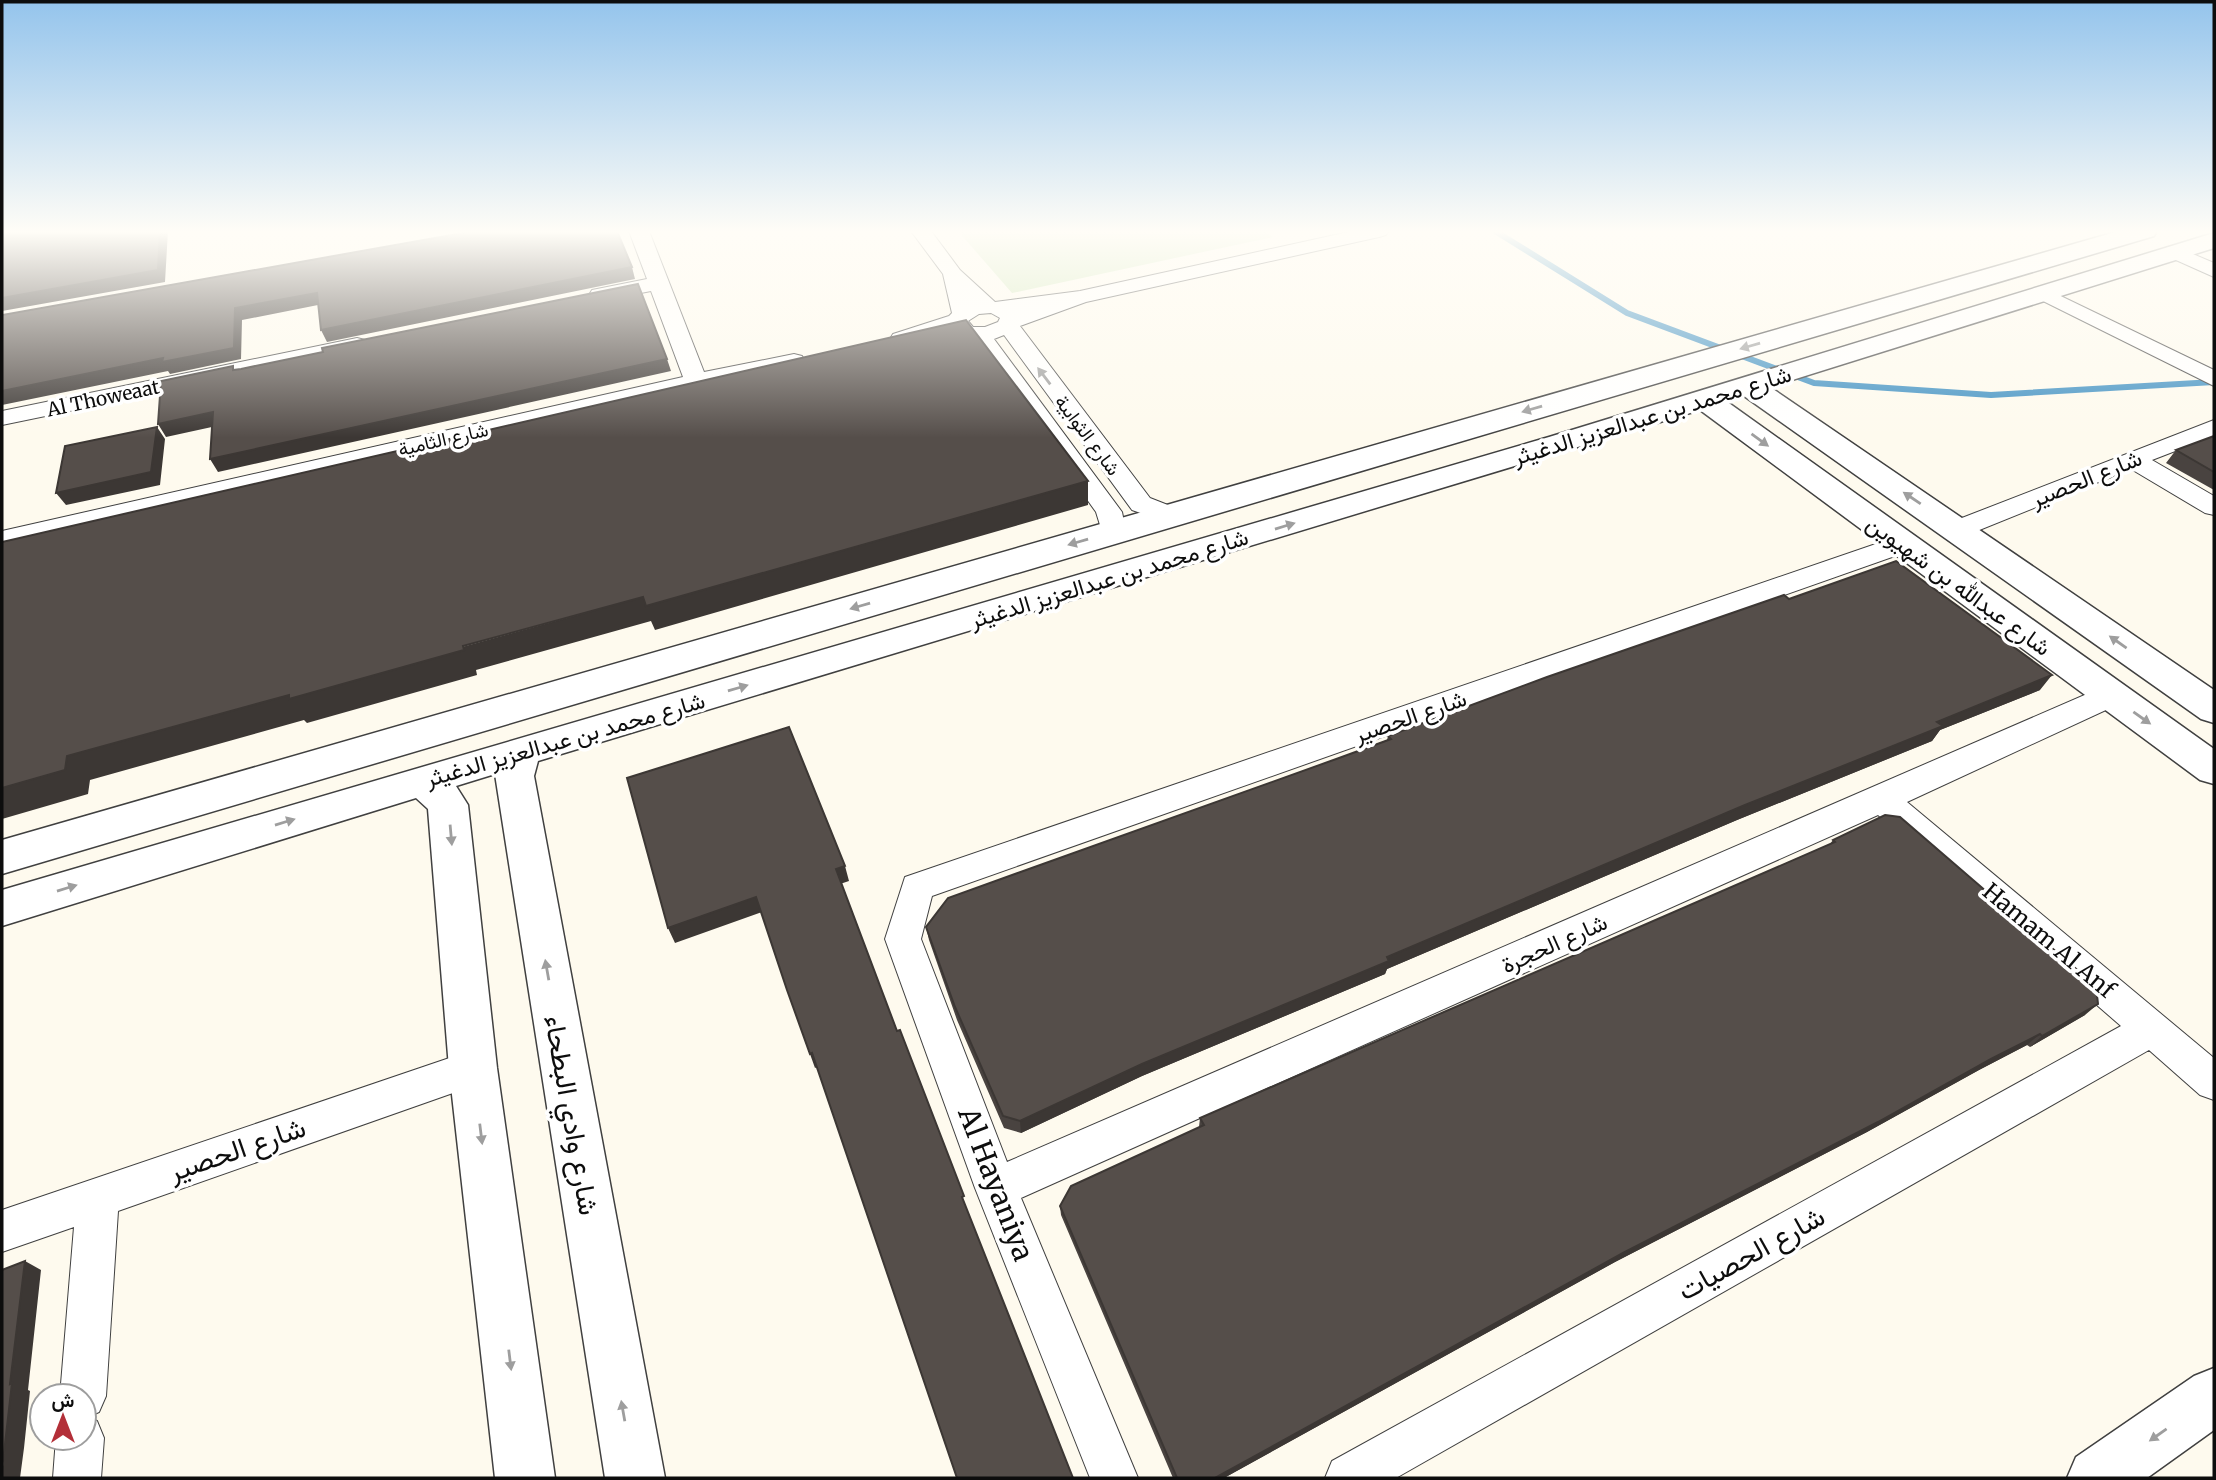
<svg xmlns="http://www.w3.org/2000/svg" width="2216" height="1480" font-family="Merriweather,Vazirmatn,serif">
<rect width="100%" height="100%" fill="#fefaee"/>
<path fill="#d1e6ba" d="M958 231H1265L1273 237 1012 293Z"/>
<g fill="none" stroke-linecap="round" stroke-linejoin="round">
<path stroke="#4292c3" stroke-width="6" d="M1495 231 1627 313 1814 383 1991 395 2214 382"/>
<defs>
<path id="minor" d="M629 231H649L704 372 794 354 802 356 805 361 802 366 2 548V531L683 377 651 291 600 301 592 300 589 295 592 290 647 279Z
M911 231H931L960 270 995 302 1080 291 1353 231H1389L1386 235 1379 237 1086 302 1020 326 1150 498 1178 509 1182 515 1178 521 1169 523 1132 510 1004 335 994 339 1122 512 1126 532 1122 538 1113 540 1104 538 1096 512 982 352 970 340 934 344 924 339 901 346 893 344 890 339 893 334 949 316 952 313 943 274ZM991 313 1000 318 998 322 985 327H973L968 321 979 314Z
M2174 246 2214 263V277L2167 256 2164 252 2167 248Z
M2042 287 2214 370V386L2035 297 2031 293 2035 289Z
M357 338 365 340 368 345 365 350 2 425V411Z
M2214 420V436L2152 460 2214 496V515L2205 513 2131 469 1967 535 1958 537 1949 535 1945 529 1949 523Z
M1902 535 1912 538 1915 544 1912 550 932 896 921 939 1007 1162 2110 684 2121 687 2125 695 2121 703 1907 802 2214 1058V1100L2200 1095 2149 1050 1396 1478H1325L1332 1461 2121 1026 1878 815 1021 1198 1138 1478H1090L975 1188 885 939 905 877Z
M473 1050 487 1055 493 1068 487 1081 118 1211 106 1396 99 1412 88 1417 97 1421 104 1438 101 1478H53L56 1438H84V1396H60L74 1227 2 1252V1210Z"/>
<path id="tertiary" d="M2119 231H2157L2154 236 2 874V840Z
M2214 233V248L1770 387 2214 690V723L2201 719 1744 396 1726 401 2214 749V784L2200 780 1700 410 538 761 534 776 665 1478H605L495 774 456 786 468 805 497 1068 555 1478H495L449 1068 428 809 416 798 2 926V890L1549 437Z
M2214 1368V1430L2147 1478H2067L2076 1457 2194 1376Z"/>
</defs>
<use href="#minor" stroke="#404040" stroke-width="2"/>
<use href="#tertiary" stroke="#404040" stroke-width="3"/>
<use href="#minor" fill="#fff" fill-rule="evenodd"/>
<use href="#tertiary" fill="#fff" fill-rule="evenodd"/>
</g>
<path fill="#494340" d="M2214 436V490L2166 463 2176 450Z
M1789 599 2040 690 1940 730 1932 741 1737 820 1387 969 1385 974 1142 1076 1021 1133 1004 1128 957 1020 929 940 926 927 1339 758 1387 740 1388 736Z
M1833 840 2085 1015 2030 1047 2027 1045 1979 1070 1867 1132 1615 1262 1224 1478H1173L1061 1215 1060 1206 1199 1127 1200 1118 1830 844Z"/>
<path fill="#3c3734" d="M160 231H168L165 282 2 311V298Z
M632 267 635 279 327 342 321 330Z
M317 293 323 304 242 320 241 359 170 374 168 371 2 405V391L235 308Z
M667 359 671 371 218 472 210 459Z
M213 412 221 425 166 437 158 424Z
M157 427 165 439 160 485 66 505 56 493Z
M1088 481V505L655 630 651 621 476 670 477 675 307 723 304 720 90 780 88 794 2 819V788L67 756 643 597Z
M2052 675 2040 690 1940 730 1932 741 1737 820 1387 969 1385 974 1142 1076 1021 1133 1020 1121 1142 1064 1387 957 1937 722Z
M845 866 849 881 840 884 836 869Z
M756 897 762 912 675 943 668 928Z
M2098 1004 2085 1015 2030 1047 2042 1036Z
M2040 1034 2027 1045 1979 1070 1867 1132 1615 1262 1224 1478H1215L1623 1253Z
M812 1053 817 1067 815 1068 810 1054Z
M25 1261 41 1270 28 1390 30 1391 24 1448 20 1478H2L10 1384Z"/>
<path fill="#554e4a" stroke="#3c3734" stroke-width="2" d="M21 231H160L158 270 2 298V234Z
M474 231H617L632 267 321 330 317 293 235 308 234 348 162 362 163 358 2 391V315Z
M638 284 667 359 210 459 213 412 158 424 161 381 233 366V370L241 369 323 352 322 348Z
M966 320 1088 481 646 606 643 597 463 646 464 650 289 699V695L67 756 65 770 2 788V542Z
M157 427 151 472 56 493 65 446Z
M2214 436V472L2176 450Z
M1896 561 2052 675 1937 722 1943 726 1745 805 1387 957 1389 961 1142 1064 1020 1121 1003 1116 955 1007 926 927 948 898 1339 758 1391 739 1388 736 1547 677 1784 595 1789 599Z
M789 727 845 866 836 869 897 1031 900 1030 964 1196 962 1197 1073 1478H957L812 1053 810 1054 787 990 756 897 668 928 627 778Z
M1885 815 1900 817 2096 986 2098 1004 2042 1036 2040 1034 1991 1059 1878 1122 1623 1253 1215 1478H1177L1060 1206 1071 1186 1204 1125 1200 1118 1835 842 1833 840Z
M25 1261 10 1384 12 1383 2 1470V1270Z"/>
<defs><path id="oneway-solid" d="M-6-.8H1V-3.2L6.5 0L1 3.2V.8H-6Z" transform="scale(1.75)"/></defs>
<g fill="#9e9e9e">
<use href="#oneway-solid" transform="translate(1750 346) rotate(164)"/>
<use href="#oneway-solid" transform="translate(1044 376) rotate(-127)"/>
<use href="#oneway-solid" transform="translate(1532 409) rotate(164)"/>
<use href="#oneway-solid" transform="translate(1760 440) rotate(36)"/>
<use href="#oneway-solid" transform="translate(1912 498) rotate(-146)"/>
<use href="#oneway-solid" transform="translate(1285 526) rotate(-17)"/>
<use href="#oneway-solid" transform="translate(1078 542) rotate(164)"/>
<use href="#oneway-solid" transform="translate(860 606) rotate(164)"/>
<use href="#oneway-solid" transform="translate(2118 642) rotate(-145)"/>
<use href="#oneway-solid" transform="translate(738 688) rotate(-16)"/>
<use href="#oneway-solid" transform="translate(2142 718) rotate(35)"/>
<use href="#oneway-solid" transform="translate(285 822) rotate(-17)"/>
<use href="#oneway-solid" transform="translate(451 835) rotate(85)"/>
<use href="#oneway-solid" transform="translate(67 888) rotate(-17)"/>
<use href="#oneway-solid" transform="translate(547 970) rotate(-100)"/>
<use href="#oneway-solid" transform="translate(481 1134) rotate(83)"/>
<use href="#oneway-solid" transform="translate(510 1360) rotate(83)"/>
<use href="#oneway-solid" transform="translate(623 1411) rotate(-100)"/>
<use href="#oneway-solid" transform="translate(2158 1435) rotate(145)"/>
</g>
<linearGradient id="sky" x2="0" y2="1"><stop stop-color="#94c4ec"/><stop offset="0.53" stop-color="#fffdf7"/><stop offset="1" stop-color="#fffdf7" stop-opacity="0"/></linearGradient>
<rect width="2216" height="438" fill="url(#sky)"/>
<g text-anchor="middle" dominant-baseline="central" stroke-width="7" stroke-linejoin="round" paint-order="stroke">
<g font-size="19" fill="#0d0d0d" stroke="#fff">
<text transform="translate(103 398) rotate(-12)">Al Thoweaat</text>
<text transform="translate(1088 435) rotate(53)">شارع الثوابية</text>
<text transform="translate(443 439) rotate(-13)">شارع الثامية</text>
</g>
<g font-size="23" fill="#0d0d0d" stroke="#fff">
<text transform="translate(1652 415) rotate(-17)">شارع محمد بن عبدالعزيز الدغيثر</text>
<text transform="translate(2086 478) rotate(-22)">شارع الحصير</text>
<text transform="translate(1109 578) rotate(-17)">شارع محمد بن عبدالعزيز الدغيثر</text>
<text transform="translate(1959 585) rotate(36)">شارع عبدالله بن شهيوين</text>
<text transform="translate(1410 716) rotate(-19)">شارع الحصير</text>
<text transform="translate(565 739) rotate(-16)">شارع محمد بن عبدالعزيز الدغيثر</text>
<text transform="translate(2049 940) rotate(40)">Hamam Al Anf</text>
<text transform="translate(1554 943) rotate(-24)">شارع الحجرة</text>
</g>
<g font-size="28" fill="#0d0d0d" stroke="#fff">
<text transform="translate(572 1115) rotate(80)">شارع وادي البطحاء</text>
<text transform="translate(237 1149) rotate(-19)">شارع الحصير</text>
<text transform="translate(996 1184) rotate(69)">Al Hayaniya</text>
<text transform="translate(1751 1253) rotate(-29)">شارع الحصيات</text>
</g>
</g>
<rect width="2216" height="1480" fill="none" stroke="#0d0d0d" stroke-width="7"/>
<g transform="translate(63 1417)"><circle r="33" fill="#ffffff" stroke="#9e9e9e" stroke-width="2"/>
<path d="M0-5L12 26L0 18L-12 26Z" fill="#b32f38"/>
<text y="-10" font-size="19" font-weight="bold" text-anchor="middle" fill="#0d0d0d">ش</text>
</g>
</svg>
